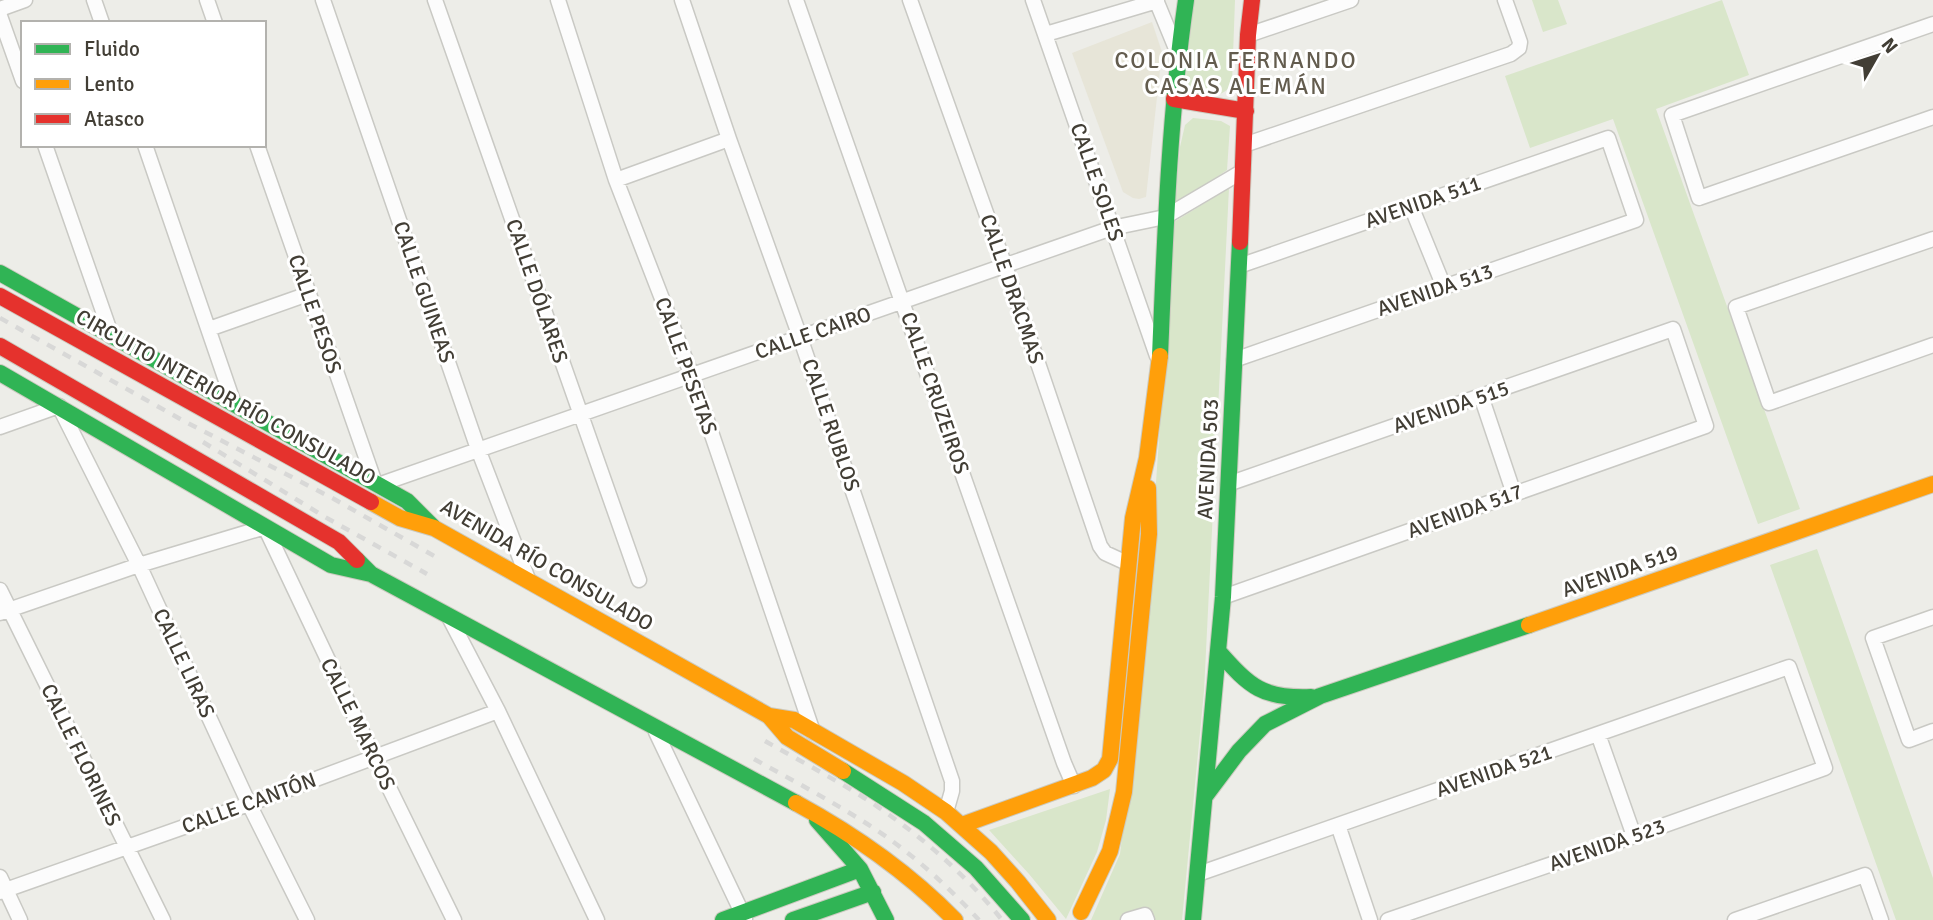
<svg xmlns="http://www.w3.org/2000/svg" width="1933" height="920" font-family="Signika,sans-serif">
<rect width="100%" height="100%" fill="#edede8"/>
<path fill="#e7e5d8" d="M1152 22 1162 52 1146 197 1139 199 1133 198 1123 192 1072 53Z"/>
<path fill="#d9e6ca" d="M1194 0H1235L1232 83C1224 100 1197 100 1185 85Z
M1532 0H1558L1567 24 1543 32Z
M1722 0 1749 75 1656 109 1800 509 1758 524 1613 119 1530 148 1505 76Z
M1193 118 1221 121 1230 126 1227 170 1175 206 1180 147 1185 125Z
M1229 188 1204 691 1182 920H1091L1120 854 1144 656 1174 222Z
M1817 549 1933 878V920H1896L1770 565Z
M1110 789 1106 820 1097 852 1066 919 1029 874 989 830Z"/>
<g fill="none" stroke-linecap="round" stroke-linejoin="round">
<defs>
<path id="street" d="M94 0 102 23
M207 0 215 23
M323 0 478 449 528 579
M435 0 639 580
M558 0 616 180 692 376 813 732
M682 0 729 139 800 337 952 781V791L946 812
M796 0 1064 763 1074 786
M910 0 1005 266 1100 546 1105 553 1129 564
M1033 0 1157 356
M1156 0 1177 51
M0 9 25 0
M0 16 23 81
M1933 24 1672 115 1699 198 1933 117
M1046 34 1157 1
M1248 35 1351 0
M45 145 112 337
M145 145 234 404
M257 145 375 483
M1244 145 1511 54 1519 48 1520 42 1505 0
M616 180 729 139
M1411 206 1444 287
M1933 239 1736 307 1769 403 1933 345
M209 329 308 294
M1234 360 1636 220 1608 138 1239 266
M1481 396 1514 494
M0 427 59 406 139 565 249 804 307 920
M378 485 1112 228 1165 217 1243 171
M0 590 163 920
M1223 597 1706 426 1673 329 1228 484
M0 613 139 565 265 527 374 757 454 920
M1933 617 1873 638 1909 740 1933 731
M450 619 498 711 597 920
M656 732 745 919
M1598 734 1634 836
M1338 825 1370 920
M1198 874 1789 667 1825 768 1634 836 1388 920
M0 877 20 920
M0 892 249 804 498 711
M1128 920 1145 915 1147 920
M1735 920 1865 875 1881 920"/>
<path id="fast" d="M0 273 407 501 433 527
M1160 356C1165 237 1169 118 1186 0
M0 373 331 565 371 574
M357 560 371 574 796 803
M1219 652C1250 687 1263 699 1311 697
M843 771 924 823 976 868 1022 920
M1206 795 1239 751 1265 724 1320 696 1529 625
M817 820 860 869 886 920
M723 920 860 869
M793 920 873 892
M1193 920 1223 597 1240 242"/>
<path id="slow" d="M371 502 400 518 434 528 769 716 787 737 843 771
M1529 625 1933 484
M769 716 794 720 903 783 946 812 991 852 1018 882 1048 920
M796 803C855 835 908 872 955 920
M962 825 1092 778 1104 770 1110 759 1133 518 1147 458 1160 356
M1081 912 1110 851 1124 792 1149 534 1148 488"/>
<path id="jam" d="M1174 99 1246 111
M1240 242 1248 35 1252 0
M0 296 371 502
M0 346 339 542 357 560"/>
</defs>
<use href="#street" stroke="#c9c9c4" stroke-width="17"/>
<use href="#fast" stroke="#cccabf" stroke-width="18"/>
<use href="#slow" stroke="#cccabf" stroke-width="18"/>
<use href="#jam" stroke="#cccabf" stroke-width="18"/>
<use href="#street" stroke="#fcfcfc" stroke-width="14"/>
<use href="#fast" stroke="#30b455" stroke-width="16"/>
<use href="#slow" stroke="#ff9f0a" stroke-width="16"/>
<use href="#jam" stroke="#e5322d" stroke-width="16"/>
<path stroke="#d8d8d7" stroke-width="4.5" stroke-dasharray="9 9" stroke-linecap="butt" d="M0 318 182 420 334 499 436 557
M203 442 325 517 427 574
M765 741C795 758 827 775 858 794 911 827 963 871 1002 920
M754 759C790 779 826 798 861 820 905 847 944 882 979 920"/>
</g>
<g text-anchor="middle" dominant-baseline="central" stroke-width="6" stroke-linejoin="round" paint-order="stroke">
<g font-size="21" fill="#423e35" stroke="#fff">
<text transform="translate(1097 182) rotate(71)">CALLE SOLES</text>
<text transform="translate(1423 202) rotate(-19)">AVENIDA 511</text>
<text transform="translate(1012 289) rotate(71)">CALLE DRACMAS</text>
<text transform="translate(1435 290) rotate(-19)">AVENIDA 513</text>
<text transform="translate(537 291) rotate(71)">CALLE DÓLARES</text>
<text transform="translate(424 292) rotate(71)">CALLE GUINEAS</text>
<text transform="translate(315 314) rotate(71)">CALLE PESOS</text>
<text transform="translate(813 333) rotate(-19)">CALLE CAIRO</text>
<text transform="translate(686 366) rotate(70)">CALLE PESETAS</text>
<text transform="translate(935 393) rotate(71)">CALLE CRUZEIROS</text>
<text transform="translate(226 397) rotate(29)">CIRCUITO INTERIOR RÍO CONSULADO</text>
<text transform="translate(1451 407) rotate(-19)">AVENIDA 515</text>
<text transform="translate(831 425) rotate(71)">CALLE RUBLOS</text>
<text transform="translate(1208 459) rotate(-87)">AVENIDA 503</text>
<text transform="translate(1465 511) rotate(-20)">AVENIDA 517</text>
<text transform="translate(547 565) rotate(30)">AVENIDA RÍO CONSULADO</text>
<text transform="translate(1620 571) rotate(-19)">AVENIDA 519</text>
<text transform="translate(184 663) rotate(65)">CALLE LIRAS</text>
<text transform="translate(358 724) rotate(64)">CALLE MARCOS</text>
<text transform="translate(81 755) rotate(64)">CALLE FLORINES</text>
<text transform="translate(1494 771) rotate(-19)">AVENIDA 521</text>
<text transform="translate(249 803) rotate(-20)">CALLE CANTÓN</text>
<text transform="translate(1607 845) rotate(-19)">AVENIDA 523</text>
</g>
<g font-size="23" letter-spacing="2" fill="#635c4e" stroke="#fff">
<text x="1236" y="60">COLONIA FERNANDO<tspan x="1236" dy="26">CASAS ALEMÁN</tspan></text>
</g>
</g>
<rect x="21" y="21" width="245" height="126" fill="#ffffff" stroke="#b3b2ae" stroke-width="2"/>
<rect x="35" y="44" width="35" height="10" fill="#30b455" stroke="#b3b2ae" stroke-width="2"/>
<text x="84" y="56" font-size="21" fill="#423e35">Fluido</text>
<rect x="35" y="79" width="35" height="10" fill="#ff9f0a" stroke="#b3b2ae" stroke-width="2"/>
<text x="84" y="91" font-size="21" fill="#423e35">Lento</text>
<rect x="35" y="114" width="35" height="10" fill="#e5322d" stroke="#b3b2ae" stroke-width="2"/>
<text x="84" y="126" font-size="21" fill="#423e35">Atasco</text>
<g transform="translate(1877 56) rotate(51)" stroke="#ffffff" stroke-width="5" paint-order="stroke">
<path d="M0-5L12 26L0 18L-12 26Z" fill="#423e35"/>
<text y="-10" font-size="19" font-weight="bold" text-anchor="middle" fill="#423e35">N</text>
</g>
</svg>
